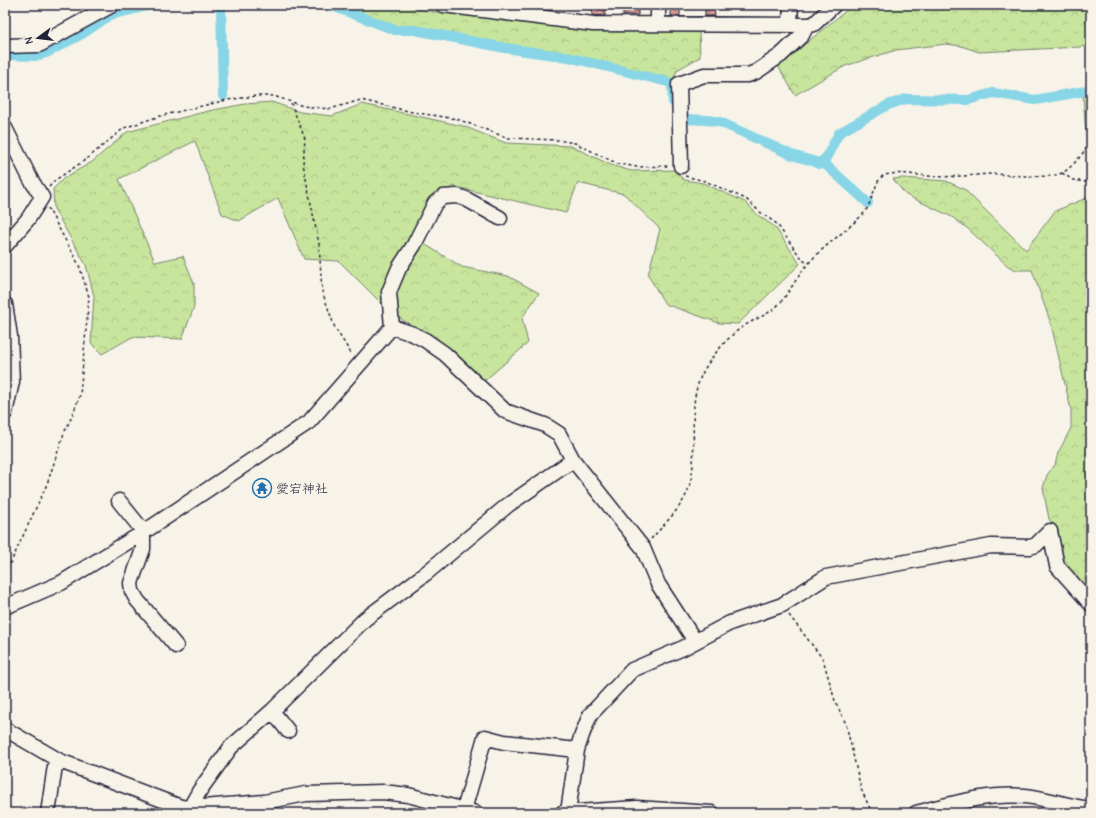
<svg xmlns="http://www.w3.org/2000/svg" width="1096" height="818" font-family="'Comic Neue','Klee One',sans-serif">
<defs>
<pattern id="forest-crowns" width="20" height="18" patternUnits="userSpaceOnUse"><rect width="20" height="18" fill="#c8e59d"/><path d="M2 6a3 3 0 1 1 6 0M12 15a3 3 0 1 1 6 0" fill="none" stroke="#acc488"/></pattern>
<pattern id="building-cross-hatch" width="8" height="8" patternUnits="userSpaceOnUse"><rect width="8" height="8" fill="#dba198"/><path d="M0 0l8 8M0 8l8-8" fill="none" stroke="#b1837d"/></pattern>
</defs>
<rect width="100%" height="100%" fill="#f7f3e8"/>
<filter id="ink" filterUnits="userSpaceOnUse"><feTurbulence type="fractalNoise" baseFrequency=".025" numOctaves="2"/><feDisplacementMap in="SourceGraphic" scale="8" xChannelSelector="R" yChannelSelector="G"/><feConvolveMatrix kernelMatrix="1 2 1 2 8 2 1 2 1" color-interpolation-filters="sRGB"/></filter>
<g filter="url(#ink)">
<path fill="url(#forest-crowns)" stroke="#75846c" d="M337 5H404L421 10 592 30H699L700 57 677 70 673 81 569 54 503 45 415 28 385 24Z
M853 5H1091V45L1080 47 979 52 961 46 946 44 896 50 845 66 795 95 778 66Z
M1091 94V153L1086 133 1083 96Z
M272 102 300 112 332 116 362 104 463 126 506 143 571 146 611 165 631 171 678 170 679 175 684 180 703 183 745 202 759 216 775 227 800 264 738 324 719 323 665 304 648 275 660 229 624 194 578 183 566 213 452 186 441 198 416 239 462 267 508 276 539 293 522 318 528 343 483 382 448 349 389 311 339 261 304 259 278 198 239 221 222 214 195 141 119 179 155 262 183 256 194 283V307L182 339 132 337 102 354 91 343 94 296 86 265 54 209 53 189 64 178 92 162 127 132 208 111 245 104Z
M903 178 946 181 964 189 1026 250 1055 211 1091 196V597L1063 567 1056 529 1049 519 1045 499 1043 488 1047 475 1055 465 1058 453 1071 428V410L1051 324 1032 270H1016L1008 266 967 228 952 217 906 195 893 179Z"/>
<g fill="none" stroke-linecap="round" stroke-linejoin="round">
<path stroke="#87d5e6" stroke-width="10" d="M221 5 223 96
M330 5 395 30H415L505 48 568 57 672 83 673 102
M5 55 36 56 46 53 82 34 110 15 152 5
M686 119 707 120 720 122 792 155 826 165 868 203
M5 146 9 153 5 155
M818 164 826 158 839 133 888 105 906 99 968 100 993 93 1035 100 1091 90"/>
</g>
<path fill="url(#building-cross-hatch)" stroke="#22223b" d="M592 5H605V16L592 15Z
M623 5H638V15H623Z
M671 5H680V16H671Z
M705 5H714L715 16H705Z"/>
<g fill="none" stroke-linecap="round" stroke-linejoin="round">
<defs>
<path id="minor" d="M443 5 593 24 807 25 814 24 834 5
M658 5V23
M790 24 791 5
M5 46 39 45 112 5
M5 128 31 180 42 197 28 219 5 246
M681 166 679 84 704 75H748L756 72 781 55 802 35 807 25
M5 304 10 336 12 382 5 413
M392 327 413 334 425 340 445 354 505 411 545 425 559 434 573 460 643 548 658 584 695 641
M119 501 144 532
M143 532V549L131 583 132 591 137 600 176 646
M5 607 61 583 144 532 309 422 392 327 389 292 399 268 414 245 435 203 443 197 457 196 466 199 500 218
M272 711 288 731
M5 729 60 761 181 807 190 808 264 802 306 794 383 792 408 795 476 813
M190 808 200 790 231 747 272 711 365 619 425 574 508 505 573 460
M464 810 485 737 504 742 577 750
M568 812 577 750 582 735 590 715 632 670 683 648 730 623 782 605 826 577 991 546 1030 547 1036 545 1050 531 1057 566 1091 604
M48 813 56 759
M562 813 637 808 712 813
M916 813C952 804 987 793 1025 796 1047 798 1069 807 1091 809"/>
</defs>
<use href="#minor" stroke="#22223b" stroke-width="17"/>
<path stroke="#22223b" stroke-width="1.5" stroke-dasharray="3 3" stroke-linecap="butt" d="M291 103 305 139 303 164 319 244 322 291 335 328 352 355
M1062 173 1073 180 1091 183
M685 176 705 181 746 199 760 212 777 224 795 250 807 264
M49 187 54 181 88 158 124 128 160 116 227 100 256 96H274L303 106 330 109 361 100 412 112 457 119 508 138 558 140 575 143 618 164 638 167 669 166
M651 539C662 527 675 514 684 499 704 462 683 413 702 374 710 358 729 335 744 326 756 318 769 315 779 304 790 292 797 276 808 264 824 245 847 231 864 213 872 204 875 180 883 176 893 171 917 175 928 176 950 178 971 175 992 174 1009 174 1048 180 1062 173 1069 170 1081 156 1085 150 1095 135 1085 119 1091 105
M5 575 47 484 64 433 72 416 80 395 89 297 79 265 48 208
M789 615 823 659 835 701 846 724 861 789 872 813"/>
<use href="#minor" stroke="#f7f3e8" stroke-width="14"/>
</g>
</g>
<defs>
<symbol id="temple-ring" viewBox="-11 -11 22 22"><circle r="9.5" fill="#f7f3e8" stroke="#1f6fb2" stroke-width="1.5"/><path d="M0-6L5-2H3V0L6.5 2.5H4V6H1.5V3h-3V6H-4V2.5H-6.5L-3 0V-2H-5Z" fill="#1f6fb2"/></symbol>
</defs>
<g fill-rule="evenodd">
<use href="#temple-ring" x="251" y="477" width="22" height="22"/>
</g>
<g text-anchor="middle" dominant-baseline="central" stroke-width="3" stroke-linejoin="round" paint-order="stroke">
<g font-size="13" fill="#22223b" stroke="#f7f3e8" text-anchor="start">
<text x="276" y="488">愛宕神社</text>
</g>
</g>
<rect width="1096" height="818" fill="none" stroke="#f7f3e8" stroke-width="20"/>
<rect x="10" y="10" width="1076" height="798" fill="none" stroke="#22223b" stroke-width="1.5" filter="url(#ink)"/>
<g transform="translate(38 38) rotate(255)" stroke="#f7f3e8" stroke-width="3" paint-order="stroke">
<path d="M0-3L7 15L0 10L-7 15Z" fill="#22223b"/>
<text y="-6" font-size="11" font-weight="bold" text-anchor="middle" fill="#22223b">N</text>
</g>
</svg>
